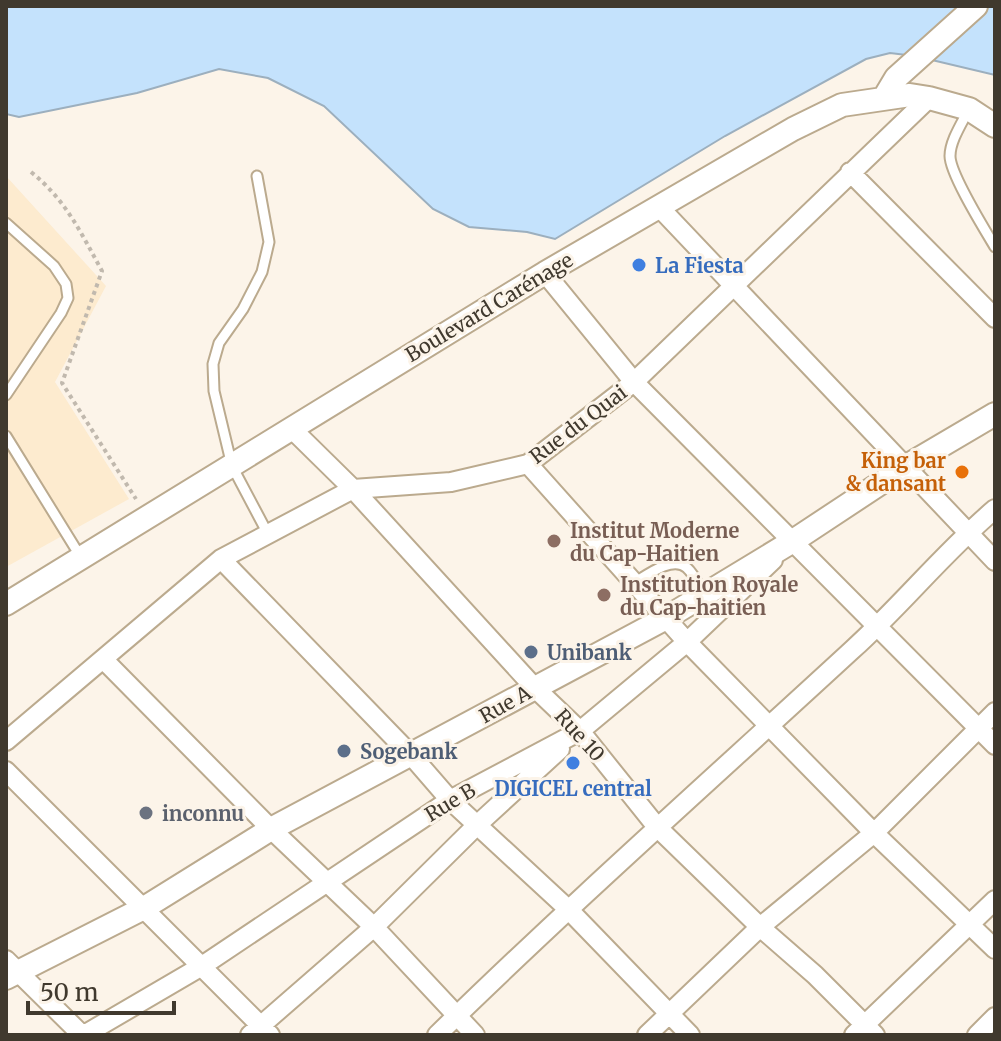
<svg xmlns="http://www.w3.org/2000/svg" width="1001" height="1041" font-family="Merriweather,serif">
<rect width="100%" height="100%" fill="#fcf4e9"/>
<path fill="#fdebcf" d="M6 176 106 286 55 382 129 499 6 567Z"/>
<path fill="#c4e2fc" stroke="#9cafbe" stroke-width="2" d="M6 6H995V75L915 56 890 53 866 59 725 136 555 239 527 232 469 227 433 209 324 106 268 78 219 69 137 93 19 117 6 114Z"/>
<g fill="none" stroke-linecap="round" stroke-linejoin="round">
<defs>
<path id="service" d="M969 109C962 123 950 141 950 156 950 174 985 230 995 247
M257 176 269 242 262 272 243 309 219 343 213 364 214 391 232 466 268 534
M6 223 54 266 66 284 68 298 61 313 6 395
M6 436 82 559
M634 583C647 575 673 555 687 568 694 574 700 587 705 595"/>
<path id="minor" d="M850 172 995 318
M660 208 995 561
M545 273 634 382 995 745
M291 428 353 489 534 687 580 731 657 827 760 927 815 975 875 1035
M528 464 687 642 874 833 995 949
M221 559 411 755 450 800 568 909 690 1035
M104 660 271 829 374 927 475 1035
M6 741 221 559 353 489 451 482 528 464 634 382 929 98
M6 771 270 1035
M6 960 82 1035
M84 1035 202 966 450 800 580 731 687 642 773 560
M250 1035 374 927 477 825 560 749
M437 1035C572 903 713 778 852 650 902 605 944 552 995 509
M647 1035 760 927 874 833 995 712
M854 1035 995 900
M977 1035 995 1017"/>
<path id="tertiary" d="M884 98 896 78 976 6
M6 604 545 273 793 129 842 105 910 95 929 98 969 109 995 126
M6 978 144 908 271 829 666 618 793 541 905 467 995 414"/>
</defs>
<use href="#service" stroke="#bbaa8e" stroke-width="13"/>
<use href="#minor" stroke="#bbaa8e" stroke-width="22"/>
<use href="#tertiary" stroke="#bbaa8e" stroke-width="26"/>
<path stroke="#c1b9ae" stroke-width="4" stroke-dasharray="4 4" stroke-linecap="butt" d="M31 172C66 200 81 233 102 271L62 383 136 499"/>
<use href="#service" stroke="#fff" stroke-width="9"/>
<use href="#minor" stroke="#fff" stroke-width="18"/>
<use href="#tertiary" stroke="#fff" stroke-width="22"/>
</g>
<g fill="#3f7fe0" stroke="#fcf4e9" stroke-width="3">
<circle cx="639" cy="265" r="8"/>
<circle cx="573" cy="763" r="8"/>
</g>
<circle fill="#e8710a" stroke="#fcf4e9" stroke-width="3" cx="962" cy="472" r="8"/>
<g fill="#8d6e63" stroke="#fcf4e9" stroke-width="3">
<circle cx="554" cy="541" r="8"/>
<circle cx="604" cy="595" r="8"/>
</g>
<g fill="#5c6f8a" stroke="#fcf4e9" stroke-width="3">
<circle cx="531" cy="652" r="8"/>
<circle cx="344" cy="751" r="8"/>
</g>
<circle fill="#6b7280" stroke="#fcf4e9" stroke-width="3" cx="146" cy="813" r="8"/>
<g text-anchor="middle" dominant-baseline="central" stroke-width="6" stroke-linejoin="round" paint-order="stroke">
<g font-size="20" font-weight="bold" fill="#366cbe" stroke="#fcf4e9" text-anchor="start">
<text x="655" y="265">La Fiesta</text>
<text x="573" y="788" text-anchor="middle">DIGICEL central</text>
</g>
<g font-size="20" fill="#40392e" stroke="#fcf4e9">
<text transform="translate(489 307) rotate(-31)">Boulevard Carénage</text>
<text transform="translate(578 424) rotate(-37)">Rue du Quai</text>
<text transform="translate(505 704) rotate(-29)">Rue A</text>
<text transform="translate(580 735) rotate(48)">Rue 10</text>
<text transform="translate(450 802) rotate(-31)">Rue B</text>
</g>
<g font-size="20" font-weight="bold" fill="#c56008" stroke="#fcf4e9" text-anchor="end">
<text x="946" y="460">King bar<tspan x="946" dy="23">&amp; dansant</tspan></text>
</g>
<g font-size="20" font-weight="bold" fill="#785e54" stroke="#fcf4e9" text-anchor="start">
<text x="570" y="530">Institut Moderne<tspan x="570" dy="23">du Cap-Haitien</tspan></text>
<text x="620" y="584">Institution Royale<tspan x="620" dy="23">du Cap-haitien</tspan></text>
</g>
<g font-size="20" font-weight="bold" fill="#4e5e75" stroke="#fcf4e9" text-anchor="start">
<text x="547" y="652">Unibank</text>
<text x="360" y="751">Sogebank</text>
</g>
<g font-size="20" font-weight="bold" fill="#5b616d" stroke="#fcf4e9" text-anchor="start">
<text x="162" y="813">inconnu</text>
</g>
</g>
<rect width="1001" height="1041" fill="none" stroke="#40392e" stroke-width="16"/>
<path d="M28 1001v12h146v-12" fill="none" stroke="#40392e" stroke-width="4"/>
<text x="40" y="1001" font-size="24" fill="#40392e" stroke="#fcf4e9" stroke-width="6" paint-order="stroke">50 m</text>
</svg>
